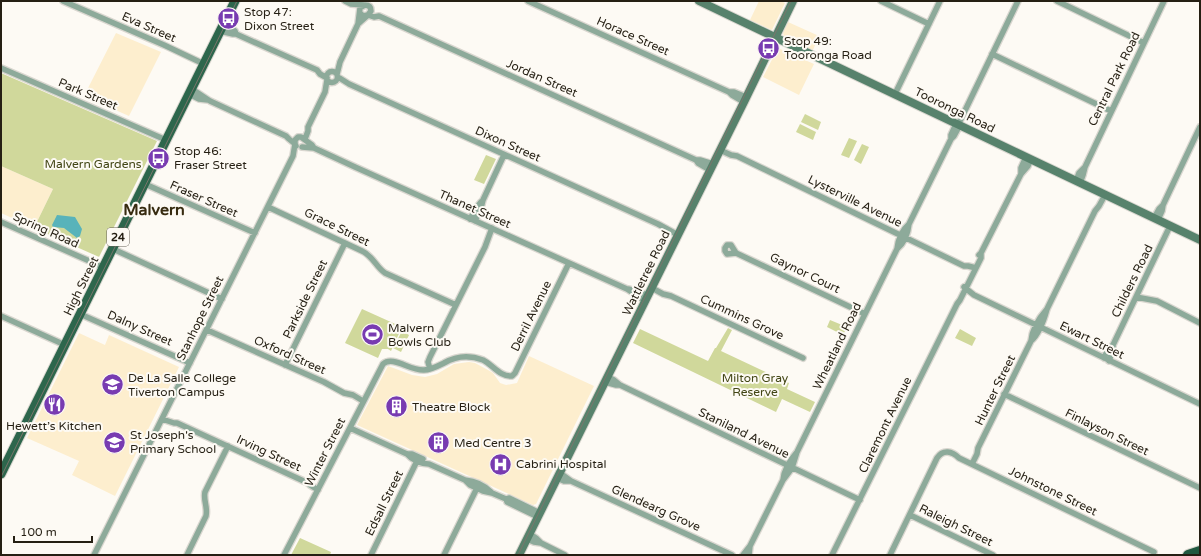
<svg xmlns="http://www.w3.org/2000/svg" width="1201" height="556" font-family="'Varela Round',sans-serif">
<rect width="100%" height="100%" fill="#fdfaf4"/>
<path fill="#fdeece" d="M759 1H781L785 3 772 30 750 20Z
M788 22 819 36 813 50 784 37 783 33Z
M116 33 161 52 129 116 84 96Z
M778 48 814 64 799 95 763 77Z
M1 166 53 189 34 228 1 213Z
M79 333 105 345 109 335 179 367 115 496 72 475 79 461 27 438Z
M529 356 594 386 536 504 533 505 357 425 388 366 412 375 425 377 437 374 454 364 469 362 475 363 488 370 493 373 500 383 506 385 517 383Z"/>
<path fill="#d0d89b" d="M1 73 157 141 99 257 34 228 53 189 1 166Z
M805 114 821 122 818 130 801 122Z
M800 124 816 132 813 140 796 132Z
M849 138 857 141 849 158 841 155Z
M862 144 869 147 861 164 854 160Z
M486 155 496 159 484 184 474 180Z
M362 309 402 327 391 351 388 349H382L378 358 345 343Z
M830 320 847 327 843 335 827 327Z
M728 328 732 330 721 351 789 383 787 389 815 402 810 412 782 399 776 412 633 343 640 329 708 361 715 348H716Z
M960 329 976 338 972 346 955 338Z
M402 331 409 335 401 352 393 348Z
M300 538 331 552 330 555H291Z"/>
<path fill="#58b3ba" d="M57 215 75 217 82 229 80 236 77 238 64 228 53 227 52 225Z"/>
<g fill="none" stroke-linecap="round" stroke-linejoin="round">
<defs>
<path id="minor" d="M63 1 164 45 204 64
M345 1 351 4 364 5
M528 1 729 92 732 95 744 102
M881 1 929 24
M1057 1 1144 43
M368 15 374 17 379 16 696 160 698 163 710 170
M224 23 235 31 236 34
M358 24 360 8 365 5C369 5 371 7 371 11L368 15 363 16 360 13
M220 31 233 34H236L317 70 320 74 327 78
M992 54 1111 111
M1 68 166 140
M326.5 77a5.5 5.5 0 1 1 11 0a5.5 5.5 0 1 1-11 0Z
M337 74 340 62 358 24 367 16
M338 77 349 84 658 224 678 235
M192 89 210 101 286 136 289 139 295 144
M729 92H734L746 97
M189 94 199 99 208 100
M895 94 940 1
M958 125 1018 1
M305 139 308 131V127L325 92 327 80
M951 139V135L956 124
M296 146 295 144V140L298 137H301L312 145 314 148
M302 147 314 148 355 167 627 289 645 301
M720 150 731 155 737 156 964 266H968L976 268
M696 160H700L713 164
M1021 174V168L1026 157
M1076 181 1079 173 1085 167 1164 1
M1080 183 1083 175 1085 167
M145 184 255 233
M268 207 362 251C373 256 376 267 385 273L456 305
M1154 218 1159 209 1163 205 1200 127
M470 219 477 207 481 202
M1158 220 1162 211 1163 205
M475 221 481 208 483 200 504 155
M1 222 103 267
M113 249 222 299
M897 249C898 240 902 230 909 224
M736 253 727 254 725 251V248L727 245H731L736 253 865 314
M979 255 981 253 1021 174 1028 166 1031 159
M964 287 974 295 1200 404
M652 288 663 294 671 296 803 358
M629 289 648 295
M1136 297 1157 301 1200 323
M80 314 190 363
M1 316 65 345
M207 330 324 382 344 393 353 395 363 401
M1031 341C1040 333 1044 320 1047 309L1095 211 1099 206 1105 195
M1104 358 1108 349 1113 345 1170 226
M1109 361 1113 350V345
M285 365 345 243
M430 369 428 362 430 357 485 247 492 228
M608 377 614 380 620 385 860 500
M605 382 616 385H620
M1004 394 1200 488
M162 419 174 423H177L308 483 310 485 318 490
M350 428 407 454C412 460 421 464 429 464L465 480 470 485 483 491 492 493 506 499 509 498 540 513
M408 454H412L423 459
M972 464 977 454 978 448 1031 341C1032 329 1039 318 1047 309
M560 473 571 481 732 555
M557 478 564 481H571
M465 480C475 481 484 485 491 492
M783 480 792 468 797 452
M506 499 507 502 538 517
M910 515 993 555
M530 534 536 538 541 543
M527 539 534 542 541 543 565 555
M94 555 293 156 295 144
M187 555 206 516C208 507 203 500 205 492L228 446
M284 555 383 364C393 355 410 371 424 370 431 370 438 366 444 363 456 356 470 355 483 360 493 365 500 377 512 376L515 373 569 263
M371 555 417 461 422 459
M444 555 477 488
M743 555 750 546
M749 555 750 546 783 480C784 469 790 460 797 452L897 249C904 243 908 234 909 224L951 139 954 136 960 125
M832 555 957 304 960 300 981 258V253
M890 555 937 458C943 449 952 451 959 458L1154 552"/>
<path id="secondary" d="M699 1 1200 240
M519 555 744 102 793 1"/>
<path id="primary" d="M1 474 235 1"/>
<path id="trunk" d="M1188 555 1200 551"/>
</defs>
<use href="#minor" stroke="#dad7d0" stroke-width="8"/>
<use href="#secondary" stroke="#dad7d0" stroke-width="10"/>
<use href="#primary" stroke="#dad7d0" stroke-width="11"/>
<use href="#trunk" stroke="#dad7d0" stroke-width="12"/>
<use href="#minor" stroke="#8daa9a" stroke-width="5.5"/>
<use href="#secondary" stroke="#57826c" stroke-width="8"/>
<use href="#primary" stroke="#2d664c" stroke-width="9"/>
<use href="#trunk" stroke="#215940" stroke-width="10"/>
<path stroke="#7a756b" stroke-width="1" d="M1 477 237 1
M518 555 791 1"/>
</g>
<defs>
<symbol id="bus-disc" viewBox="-11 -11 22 22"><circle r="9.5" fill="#783bb1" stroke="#fdfaf4"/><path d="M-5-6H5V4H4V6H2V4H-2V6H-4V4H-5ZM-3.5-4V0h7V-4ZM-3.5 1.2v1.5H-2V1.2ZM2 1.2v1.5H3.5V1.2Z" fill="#fff"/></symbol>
<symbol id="stadium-disc" viewBox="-11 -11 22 22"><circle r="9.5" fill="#783bb1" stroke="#fdfaf4"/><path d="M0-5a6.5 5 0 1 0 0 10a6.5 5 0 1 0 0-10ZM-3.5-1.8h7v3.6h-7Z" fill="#fff"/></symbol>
<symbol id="school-disc" viewBox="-11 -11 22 22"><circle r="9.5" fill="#783bb1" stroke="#fdfaf4"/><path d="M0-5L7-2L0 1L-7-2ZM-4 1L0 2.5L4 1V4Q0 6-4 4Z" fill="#fff"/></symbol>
<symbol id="restaurant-disc" viewBox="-11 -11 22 22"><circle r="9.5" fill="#783bb1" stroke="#fdfaf4"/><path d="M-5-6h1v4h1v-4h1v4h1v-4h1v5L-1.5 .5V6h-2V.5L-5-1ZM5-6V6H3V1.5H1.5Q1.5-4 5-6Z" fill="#fff"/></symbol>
<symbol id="building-disc" viewBox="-11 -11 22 22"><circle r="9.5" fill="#783bb1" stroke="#fdfaf4"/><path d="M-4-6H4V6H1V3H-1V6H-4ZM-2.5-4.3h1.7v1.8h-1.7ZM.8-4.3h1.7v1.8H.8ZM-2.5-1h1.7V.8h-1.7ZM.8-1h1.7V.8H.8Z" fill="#fff"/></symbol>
<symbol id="hospital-disc" viewBox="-11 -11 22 22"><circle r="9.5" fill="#783bb1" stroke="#fdfaf4"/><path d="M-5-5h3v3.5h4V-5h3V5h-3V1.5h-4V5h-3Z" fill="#fff"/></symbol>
</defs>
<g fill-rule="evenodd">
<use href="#bus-disc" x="216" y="6" width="25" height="25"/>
<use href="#bus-disc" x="756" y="36" width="25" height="25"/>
<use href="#bus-disc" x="146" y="146" width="25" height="25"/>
<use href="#stadium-disc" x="360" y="322" width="25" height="25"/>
<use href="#school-disc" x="100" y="372" width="25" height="25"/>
<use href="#restaurant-disc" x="42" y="392" width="25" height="25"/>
<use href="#building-disc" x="384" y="394" width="25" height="25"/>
<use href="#school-disc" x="102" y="430" width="25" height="25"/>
<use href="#building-disc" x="426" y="430" width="25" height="25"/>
<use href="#hospital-disc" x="488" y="452" width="25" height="25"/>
</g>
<g text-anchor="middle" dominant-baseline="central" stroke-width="4" stroke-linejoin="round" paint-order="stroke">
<rect fill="#fdfaf4" stroke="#666156" stroke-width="1" x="107" y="228" width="22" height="18" rx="3"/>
<g font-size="11" font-weight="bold" fill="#251f13">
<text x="118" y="237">24</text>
</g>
<g font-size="12" fill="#251f13" stroke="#fdfaf4" text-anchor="start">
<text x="244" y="12">Stop 47:<tspan x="244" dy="14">Dixon Street</tspan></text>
<text x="784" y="41">Stop 49:<tspan x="784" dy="14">Tooronga Road</tspan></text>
<text x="174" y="151">Stop 46:<tspan x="174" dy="14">Fraser Street</tspan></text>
<text x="388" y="328">Malvern<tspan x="388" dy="14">Bowls Club</tspan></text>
<text x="128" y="378">De La Salle College<tspan x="128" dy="14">Tiverton Campus</tspan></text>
<text x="412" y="407">Theatre Block</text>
<text x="54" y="426" text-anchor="middle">Hewett’s Kitchen</text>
<text x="130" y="435">St Joseph's<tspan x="130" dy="14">Primary School</tspan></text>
<text x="454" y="443">Med Centre 3</text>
<text x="516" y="464">Cabrini Hospital</text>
</g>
<g font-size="12" fill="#251f13" stroke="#fdfaf4">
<text transform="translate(149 27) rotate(24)">Eva Street</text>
<text transform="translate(633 36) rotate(24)">Horace Street</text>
<text transform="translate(542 78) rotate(24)">Jordan Street</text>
<text transform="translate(1114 79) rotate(-64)">Central Park Road</text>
<text transform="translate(88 94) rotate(23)">Park Street</text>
<text transform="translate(955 110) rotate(26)">Tooronga Road</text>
<text transform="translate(508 144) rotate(24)">Dixon Street</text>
<text transform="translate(204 199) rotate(24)">Fraser Street</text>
<text transform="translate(855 201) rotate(26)">Lysterville Avenue</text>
<text transform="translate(475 209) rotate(24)">Thanet Street</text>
<text transform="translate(337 227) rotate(26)">Grace Street</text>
<text transform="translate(46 230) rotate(24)">Spring Road</text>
<text transform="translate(646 273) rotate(-64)">Wattletree Road</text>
<text transform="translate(805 273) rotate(26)">Gaynor Court</text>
<text transform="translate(1132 281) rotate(-64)">Childers Road</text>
<text transform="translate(81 286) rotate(-64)">High Street</text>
<text transform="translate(305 299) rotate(-64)">Parkside Street</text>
<text transform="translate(531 316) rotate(-64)">Derril Avenue</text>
<text transform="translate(742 317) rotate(25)">Cummins Grove</text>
<text transform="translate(200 318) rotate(-64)">Stanhope Street</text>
<text transform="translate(140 328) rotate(24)">Dalny Street</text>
<text transform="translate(1092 340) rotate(26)">Ewart Street</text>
<text transform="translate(837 346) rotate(-64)">Wheatland Road</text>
<text transform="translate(290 355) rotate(24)">Oxford Street</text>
<text transform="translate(995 390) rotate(-64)">Hunter Street</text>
<text transform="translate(885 425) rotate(-64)">Claremont Avenue</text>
<text transform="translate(1107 432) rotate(26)">Finlayson Street</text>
<text transform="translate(744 433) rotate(26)">Staniland Avenue</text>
<text transform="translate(325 452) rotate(-63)">Winter Street</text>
<text transform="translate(269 453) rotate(25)">Irving Street</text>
<text transform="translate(1053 491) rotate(26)">Johnstone Street</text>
<text transform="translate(384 503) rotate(-64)">Edsall Street</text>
<text transform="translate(656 508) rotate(24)">Glendearg Grove</text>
<text transform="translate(956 525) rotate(26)">Raleigh Street</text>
</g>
<g font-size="12" fill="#424615" stroke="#fdfaf4">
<text x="93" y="164">Malvern Gardens</text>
<text x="755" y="378">Milton Gray<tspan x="755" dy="14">Reserve</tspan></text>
</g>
<g font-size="16" font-weight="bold" fill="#372b10" stroke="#fdfaf4">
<text x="154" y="210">Malvern</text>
</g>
</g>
<rect width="1201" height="556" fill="none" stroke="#251f13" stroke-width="4"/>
<path d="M14 536v6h78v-6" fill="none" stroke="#251f13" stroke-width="2"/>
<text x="20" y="536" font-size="12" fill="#251f13" stroke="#fdfaf4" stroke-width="3" paint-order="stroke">100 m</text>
</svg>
